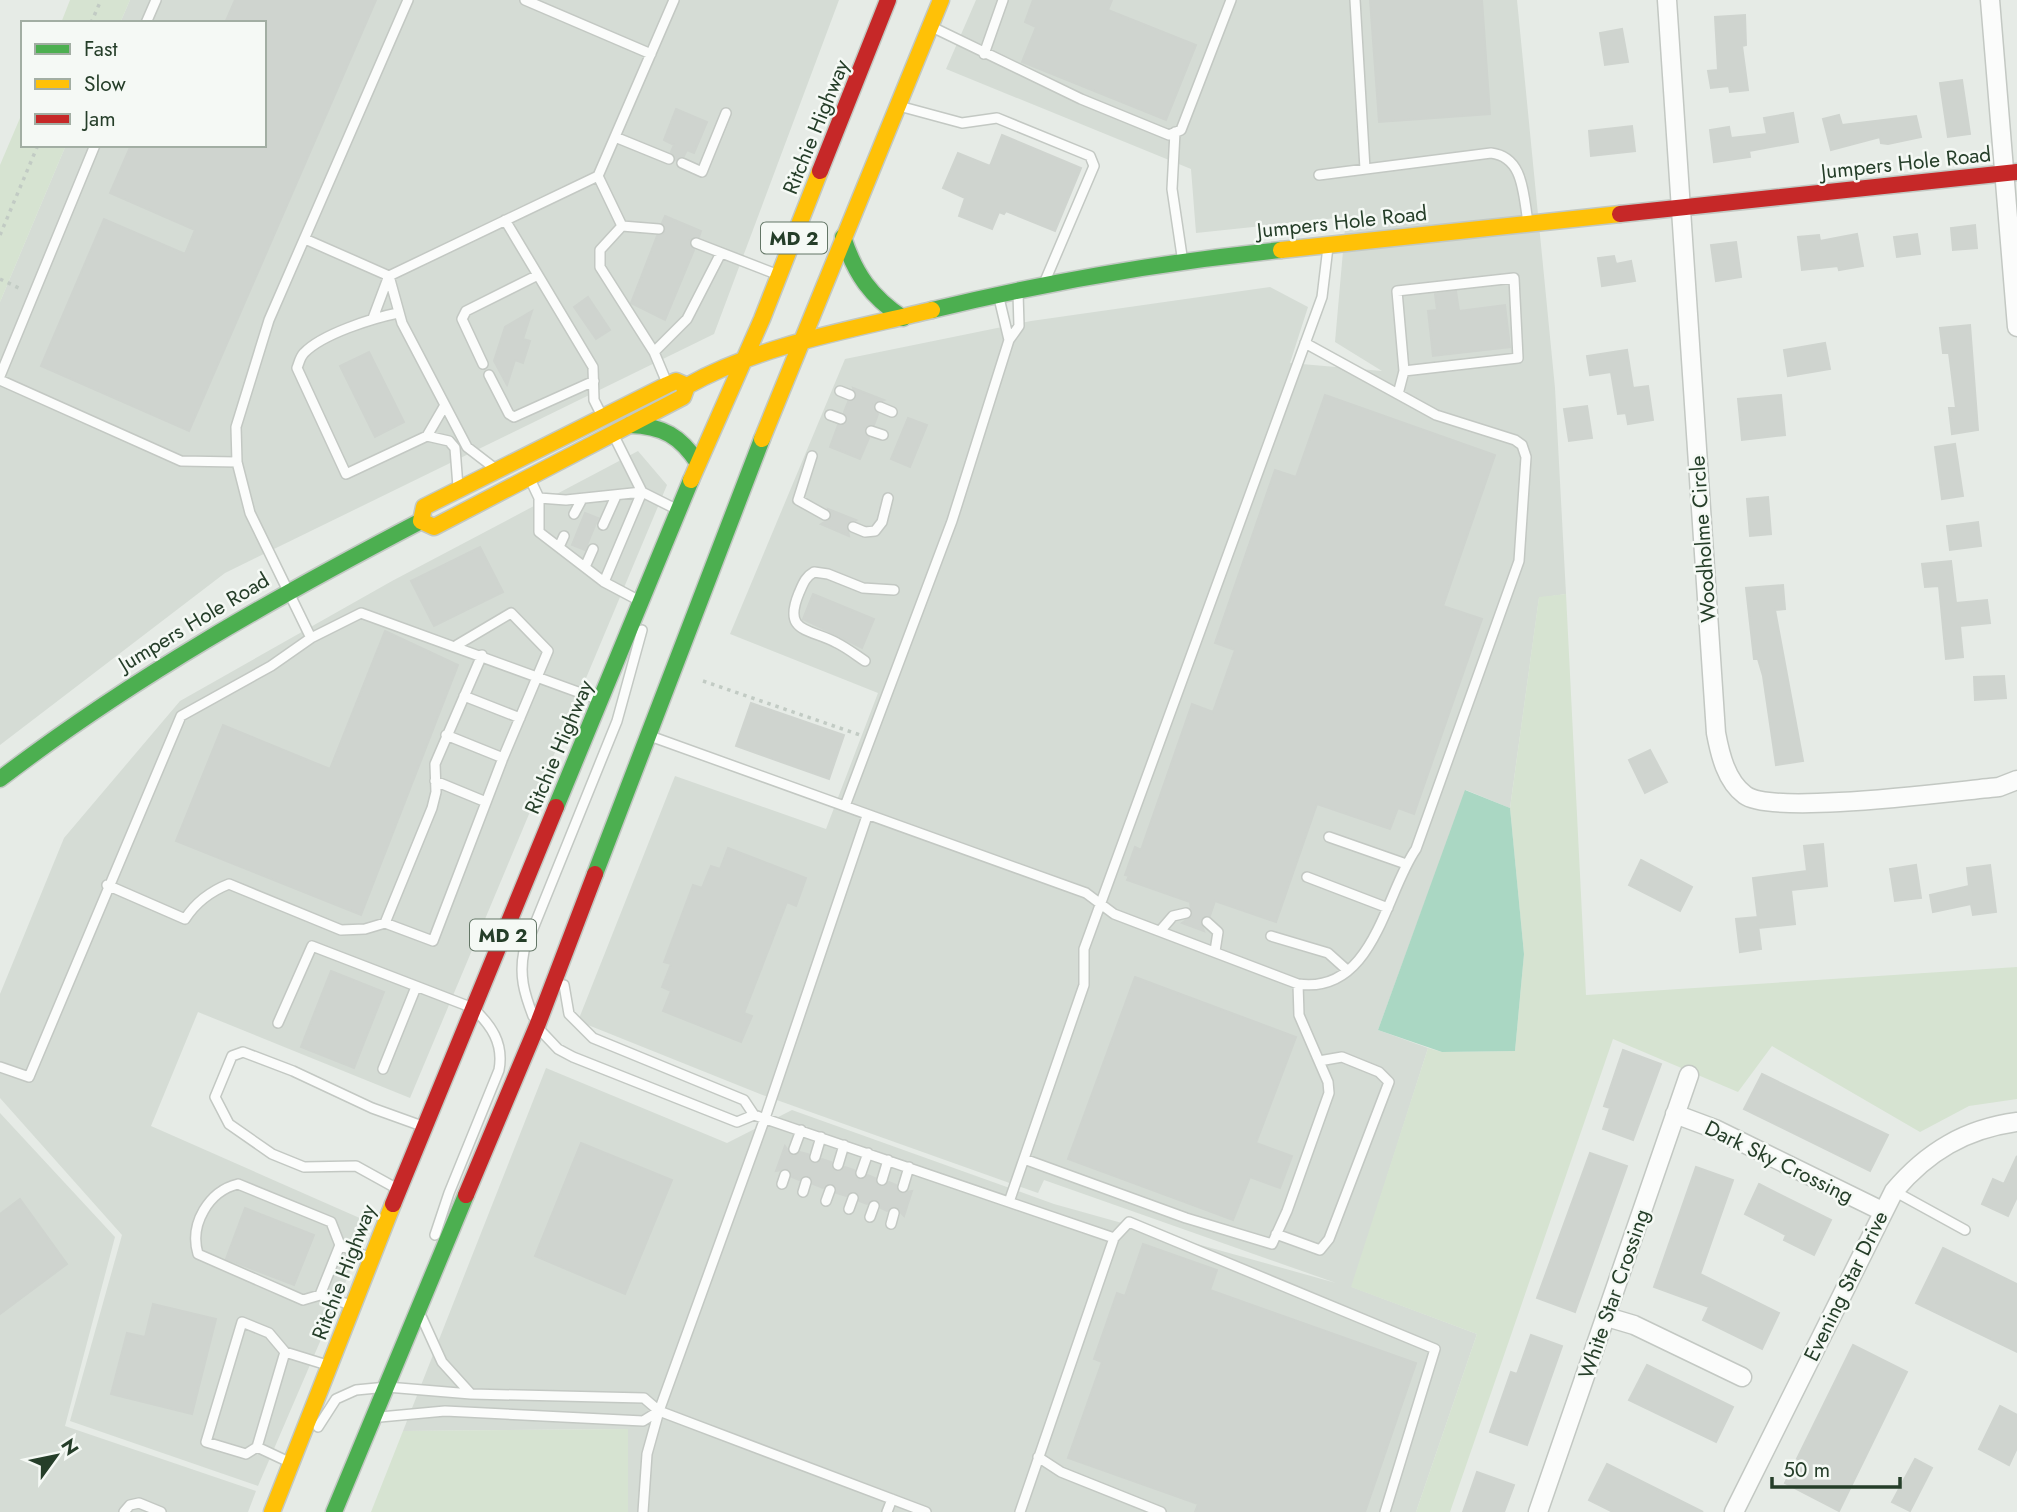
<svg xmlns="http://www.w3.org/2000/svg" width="2017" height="1512" font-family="Jost,sans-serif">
<rect width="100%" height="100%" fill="#e6ebe6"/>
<path fill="#d5dcd5" d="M130 0H839L714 334 225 573 0 745V302L66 145H264V23H120Z
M976 0H1517L1555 388 1566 594 1539 598 1510 808 1466 790 1378 1030 1428 1048 1352 1287 1477 1334 1416 1512H628L627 1429 403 1431 546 1068 727 1143 792 1110 1054 1204 1336 1283 1044 1180 1038 1193 760 1094 578 1021 675 776 826 829 878 693 730 634 845 359 1031 321 1270 287 1308 307 1290 363 1382 371 1335 342 1346 217 1196 233 1191 169 946 69Z
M638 451 667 485 410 1098 198 1012 151 1126 371 1223 258 1486 70 1421 122 1235 0 1098V994L64 838 180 701 392 581Z
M0 1113 115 1237 65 1426 256 1491 248 1512H0Z"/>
<path fill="#d6e3d1" d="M70 0H130L120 23H61Z
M23 111V145H66L0 302V165Z
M1566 594 1586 995 2017 967V1099L1969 1106 1920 1132 1772 1046 1738 1092 1613 1039 1450 1512H1416L1477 1334 1351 1287 1428 1048 1442 1052 1515 1051 1524 954 1510 808 1539 597Z
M628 1429V1512H371L403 1431Z"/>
<path fill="#aad7c3" d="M1465 790 1510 808 1524 954 1515 1051 1442 1052 1378 1030Z"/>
<path fill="#cfd4cf" stroke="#cfd4cf" stroke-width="2" d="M235 0H376L189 431 41 366 104 219 185 254 195 230 110 193 131 145H264V23H225Z
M1033 0H1112L1108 10 1196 45 1166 120 1022 62 1036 27 1025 22Z
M1370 0H1482L1490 114 1379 122Z
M1745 15 1746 45 1742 46 1748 90 1730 92 1729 86 1711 88 1708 71 1718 70 1715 17Z
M1622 29 1628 62 1605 65 1600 33Z
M1962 80 1970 134 1948 137 1940 83Z
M676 109 707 122 694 153 687 150 684 156 676 160 671 152 674 145 664 140Z
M1793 113 1798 142 1749 151 1750 157 1714 162 1710 130 1729 127 1731 138 1767 134 1764 118Z
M1839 115 1842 125 1916 116 1921 137 1888 144 1881 143 1880 137 1831 150 1823 119Z
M1632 126 1635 151 1591 156 1589 131Z
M1002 135 1081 168 1055 231 1006 211 1004 214 999 212 992 229 959 216 965 198 943 188 958 153 990 166Z
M665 216 701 231 699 237 690 240 694 250 665 320 631 303 657 236 665 232 662 223Z
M1975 225 1977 248 1953 250 1951 228Z
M1857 234 1863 266 1839 270 1838 266 1802 270 1798 237 1819 235 1820 241Z
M1917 234 1920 254 1897 257 1894 237Z
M1736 242 1741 277 1716 281 1711 245Z
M1614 256 1616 264 1631 261 1635 281 1602 286 1598 258Z
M1456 291 1459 311 1505 305 1510 347 1433 356 1428 311 1437 310 1435 294Z
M588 297 610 330 596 339 574 307Z
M532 311 523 339 530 341 523 363 515 360 507 385 494 361 505 327Z
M1970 325 1978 430 1952 434 1949 408H1956L1949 353H1943L1940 328Z
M1825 343 1830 369 1788 376 1784 350Z
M1627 350 1633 388 1648 386 1653 420 1628 424 1626 413 1618 414 1611 372 1590 375 1587 356Z
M369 352 404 422 375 437 340 366Z
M853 388 884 400 873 405 878 414 874 425 865 428 869 438 860 459 830 447 838 425 847 422 844 412 848 402 856 398Z
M1325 395 1495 455 1443 606 1482 619 1414 814 1398 808 1390 829 1317 804 1276 922 1215 901 1210 916 1200 920 1204 931 1182 923 1192 916 1190 902 1127 880 1129 876 1125 875 1135 847 1141 850 1192 704 1213 712 1235 650 1215 643 1275 470 1296 477Z
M1781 395 1785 435 1742 440 1738 399Z
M1587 406 1592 438 1569 441 1564 409Z
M908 418 927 425 910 467 891 459Z
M1955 444 1963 496 1942 499 1935 447Z
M1768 497 1771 534 1750 536 1747 499Z
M828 509 856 520 847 524 849 536 821 524 831 518Z
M585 513 598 518 585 550 572 545Z
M1978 522 1981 546 1950 550 1947 526Z
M480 547 503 592 434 626 411 581Z
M1951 561 1956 603 1987 600 1990 623 1960 626 1963 657 1946 659 1939 586 1925 587 1922 564Z
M1783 585 1785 609 1775 610 1803 761 1776 765 1763 676 1758 659H1754L1746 588Z
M813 594 874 619 862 648 803 619Z
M385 631 458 665 361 915 176 841 223 725 330 769Z
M2004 676 2006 698 1975 700 1974 677Z
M751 703 844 735 829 779 736 746Z
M1650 750 1667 782 1645 793 1629 760Z
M1823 844 1827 886 1791 890 1795 924 1759 928 1753 878 1807 871 1804 846Z
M728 848 806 878 796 906 787 902 744 1013 752 1016 741 1042 663 1011 671 991 662 987 671 964 664 962 693 885 702 888 711 866 720 869Z
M1641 860 1692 887 1680 911 1629 885Z
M1916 865 1921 898 1895 901 1890 869Z
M1990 865 1996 912 1973 915 1971 904 1933 912 1930 895 1969 886 1967 868Z
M1757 917 1761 949 1740 952 1736 919Z
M331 971 384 992 354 1068 301 1047Z
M1135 977 1296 1037 1256 1143 1292 1156 1280 1188 1250 1177 1233 1220 1068 1159Z
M1623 1050 1661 1064 1633 1140 1603 1129 1610 1108 1604 1106Z
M1762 1074 1888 1135 1870 1171 1744 1109Z
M581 1143 672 1180 625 1294 535 1256Z
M785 1146 792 1156 800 1152 808 1154 812 1163 822 1159 831 1162 835 1171 845 1167 854 1170 859 1180 868 1175 875 1178 879 1186 889 1182 896 1185 900 1193 912 1191 904 1216 896 1207 887 1211 881 1208 876 1199 867 1204 859 1201 855 1191 846 1196 836 1193 832 1183 823 1188 813 1184 809 1176 799 1180 792 1177 788 1169 776 1171Z
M1590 1153 1627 1166 1575 1312 1537 1298Z
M2017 1156V1197L2008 1216 1982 1204 1993 1179 2004 1184Z
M1696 1167 1733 1180 1700 1274 1779 1313 1762 1349 1703 1320 1709 1307 1654 1287Z
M1759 1184 1831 1220 1814 1255 1784 1240 1786 1235 1745 1214Z
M20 1199 67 1264 0 1314V1214Z
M245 1208 314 1235 294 1285 226 1259Z
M1143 1244 1217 1270 1210 1290 1416 1363 1365 1512H1195L1198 1504 1068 1458 1102 1362 1094 1359 1117 1293 1125 1296Z
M1943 1248 2017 1284V1352L1916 1303Z
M153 1304 216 1319 192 1414 111 1394 127 1333 145 1337Z
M1531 1335 1562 1346 1527 1445 1490 1432 1511 1372 1517 1374Z
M1853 1345 1907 1372 1839 1511 1785 1483Z
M1647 1365 1733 1407 1716 1442 1629 1400Z
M2000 1406 2017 1415V1448L2009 1465 1979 1449Z
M1915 1459 1932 1468 1910 1511 1892 1502Z
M1607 1464 1703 1512H1613L1589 1500Z
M1477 1472 1514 1485 1504 1512H1463Z"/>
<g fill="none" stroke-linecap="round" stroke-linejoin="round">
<defs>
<path id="lane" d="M408 0 269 320 236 427 237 462 250 513 311 638 361 613 597 699
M525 0 651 54
M1355 0 1365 169
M146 23 156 0
M932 27 1081 99 1169 135 1181 130 1231 0
M984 54 1003 0
M899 106 962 123 997 118 1090 156 1094 166 1045 281
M1175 132 1172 189 1182 256
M615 137 669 159
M682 163 702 172 726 113
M1319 175 1491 153C1524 157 1523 194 1528 222
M598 176 622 226 659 229
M505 220 593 367 594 400 602 416
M622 226 600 250V267L654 352 667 383
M305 239 389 276 598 176 674 0
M696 243 776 274
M389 276 402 323 467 447 493 467
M999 298 1009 340
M398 313C373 318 322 334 304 353 300 357 299 363 297 368L346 474 427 436 449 441 455 448 458 487
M373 318 388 278
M654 352 687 319 721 253
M483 364 462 319 466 311 536 276
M489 375 509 414 514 417 594 381
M0 376 95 145
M0 380 181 461 237 462
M840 391 850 395
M1398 394 1404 371 1518 358 1514 278 1397 291 1404 371
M880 407 892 412
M830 415 841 419
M871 431 883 435
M427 436 445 405
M614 436 642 492 676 509
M812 456 798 500 825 515
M530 479 539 498V532L604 582 638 600
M539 498 566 500 642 492
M574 514 582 499
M603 525 616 496
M853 527 865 532 875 531 882 522 888 498
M559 547 564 536
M585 567 593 549
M604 582 642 492
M865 661C856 655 847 648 837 643 810 628 782 634 799 593 803 584 805 577 814 572L828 574 863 588 894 590
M464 696 520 718
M446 735 503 758
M650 736 1086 893 1114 914 1298 984C1374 995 1385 893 1416 849L1519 561 1526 457 1522 445 1515 440 1436 415 1305 343
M435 781 486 802
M845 806 952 521 1009 340 1019 326 1018 293
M1329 837 1406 864
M1307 877 1388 908
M107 885 185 919C196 902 211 891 229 884L341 930 365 929 385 923 433 941 503 758 548 651 511 613 457 645
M1207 922 1218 932 1215 951
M385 923 432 808 436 792 435 764 482 655
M1160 931 1173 916 1186 913
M1271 936 1328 953 1347 970
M564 985 569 1014 593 1038 744 1100 754 1115 1114 1238 1020 1512
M533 1016C524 993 519 975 524 951L617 721 642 630
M278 1023 312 946 473 1008C491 1025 504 1043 499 1070L449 1193 435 1235
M541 1031 558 1049 573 1057 737 1122 754 1115
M0 1067 29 1077 181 716 271 666 311 638
M383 1069 416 987
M794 1149 801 1130
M815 1157 821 1137
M1024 1159 1186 1218 1272 1244 1287 1211 1329 1093 1328 1082 1299 1015 1298 984
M838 1165 844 1145
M861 1173 868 1153
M882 1180 888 1160
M782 1184 785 1175
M394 1187 356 1166 304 1167 272 1154 229 1124 215 1097 232 1056 243 1052 293 1071 372 1108 422 1126
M903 1187 909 1167
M1894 1191 1965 1230
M803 1192 806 1182
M826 1201 830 1190
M1009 1202 1084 985V949L1322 297 1328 247
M849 1209 853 1198
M870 1217 874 1206
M891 1224 894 1213
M1276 1234 1320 1250 1329 1239 1389 1082 1379 1072 1342 1057 1319 1061
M1114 1238 1129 1222 1435 1349 1385 1512
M320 1295 340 1245
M348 1304 320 1295 303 1300 198 1254C189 1224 209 1191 238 1184L331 1222 340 1245 368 1257
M422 1318 442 1362 471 1394
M380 1417 445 1411 643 1421 659 1411
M318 1427 336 1399 356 1390 387 1387 471 1394 644 1398 659 1411 926 1512
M257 1447 246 1454 206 1442 242 1322 269 1333 285 1352
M1038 1457 1061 1472 1161 1512
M289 1462 257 1447 285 1352 327 1365
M124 1512 130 1505 139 1503 161 1512
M643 1512 647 1454 659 1411 765 1118 867 816
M887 1512 892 1499"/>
<path id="street" d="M1667 0 1716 733C1720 754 1726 781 1745 795 1773 816 1955 791 1999 787L2017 780
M1990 0 2017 327
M1675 1114 1715 1129 1882 1211
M1607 1317 1634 1325 1742 1377
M1538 1512 1689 1075
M1734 1512 1894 1191C1927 1152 1965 1129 2017 1122"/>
<path id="fast" d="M843 237C855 274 871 297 903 318
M932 310C1047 282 1163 262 1281 250
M630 425C663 426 680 436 698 463
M0 779C132 678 274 598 421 521
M556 807 691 480
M595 874 762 439
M334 1512 466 1195"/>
<path id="slow" d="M1281 250 1620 214
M762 439 941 0
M691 480 762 319 820 171
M421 521 434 527 683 397 687 386C760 345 850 330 932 310
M421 521 424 507 667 385 676 381 685 385
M272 1512 393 1204"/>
<path id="jam" d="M820 171 888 0
M1620 214 2017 172
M466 1195 537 1026 595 874
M393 1204 556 807"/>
</defs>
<use href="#lane" stroke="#c3c8c3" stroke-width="12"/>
<use href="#street" stroke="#c3c8c3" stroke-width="21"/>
<use href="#fast" stroke="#c2c8c3" stroke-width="19"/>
<use href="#slow" stroke="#c2c8c3" stroke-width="19"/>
<use href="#jam" stroke="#c2c8c3" stroke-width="19"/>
<path stroke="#c2cbc4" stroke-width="3.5" stroke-dasharray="3.5 5" stroke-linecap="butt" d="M91 23 101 0
M0 235 38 145
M0 279 23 290
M703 681 860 735"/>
<use href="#lane" stroke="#fbfcfb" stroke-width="9"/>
<use href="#street" stroke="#fbfcfb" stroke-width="18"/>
<use href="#fast" stroke="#4caf50" stroke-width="16"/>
<use href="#slow" stroke="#ffc107" stroke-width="16"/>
<use href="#jam" stroke="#c62828" stroke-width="16"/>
</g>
<g text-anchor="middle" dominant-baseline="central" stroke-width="5" stroke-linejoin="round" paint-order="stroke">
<g fill="#f5f9f5" stroke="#637666" stroke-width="2">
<rect x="761" y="222.5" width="66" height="31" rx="5"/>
<rect x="470" y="919.5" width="66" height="31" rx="5"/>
</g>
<g font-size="19" font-weight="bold" fill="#253e29">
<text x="794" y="238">MD 2</text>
<text x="503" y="935">MD 2</text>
</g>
<g font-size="21" fill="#253e29" stroke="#f5f9f5">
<text transform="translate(816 127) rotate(-68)">Ritchie Highway</text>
<text transform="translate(1906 163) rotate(-6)">Jumpers Hole Road</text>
<text transform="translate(1342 222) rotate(-6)">Jumpers Hole Road</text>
<text transform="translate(1703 539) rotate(-94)">Woodholme Circle</text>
<text transform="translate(194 622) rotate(-31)">Jumpers Hole Road</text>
<text transform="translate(559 747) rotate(-67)">Ritchie Highway</text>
<text transform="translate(1779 1162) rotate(26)">Dark Sky Crossing</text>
<text transform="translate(344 1272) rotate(-69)">Ritchie Highway</text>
<text transform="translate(1846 1286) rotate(-64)">Evening Star Drive</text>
<text transform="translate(1614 1294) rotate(-71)">White Star Crossing</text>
</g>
</g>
<rect x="21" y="21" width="245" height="126" fill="#f5f9f5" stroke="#a2aea3" stroke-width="2"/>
<rect x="35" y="44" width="35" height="10" fill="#4caf50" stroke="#a2aea3" stroke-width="2"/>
<text x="84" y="56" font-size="21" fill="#253e29">Fast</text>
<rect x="35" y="79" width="35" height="10" fill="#ffc107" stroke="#a2aea3" stroke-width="2"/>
<text x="84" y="91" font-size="21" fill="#253e29">Slow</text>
<rect x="35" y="114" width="35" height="10" fill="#c62828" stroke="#a2aea3" stroke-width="2"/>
<text x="84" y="126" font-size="21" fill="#253e29">Jam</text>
<g transform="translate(56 1456) rotate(57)" stroke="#f5f9f5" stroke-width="5" paint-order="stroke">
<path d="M0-5L12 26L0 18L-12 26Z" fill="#253e29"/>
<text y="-10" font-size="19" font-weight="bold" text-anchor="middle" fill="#253e29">N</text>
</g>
<path d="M1772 1477v10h128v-10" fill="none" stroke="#253e29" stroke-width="3.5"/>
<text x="1783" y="1477" font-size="21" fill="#253e29" stroke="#f5f9f5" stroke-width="5" paint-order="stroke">50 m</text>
</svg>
